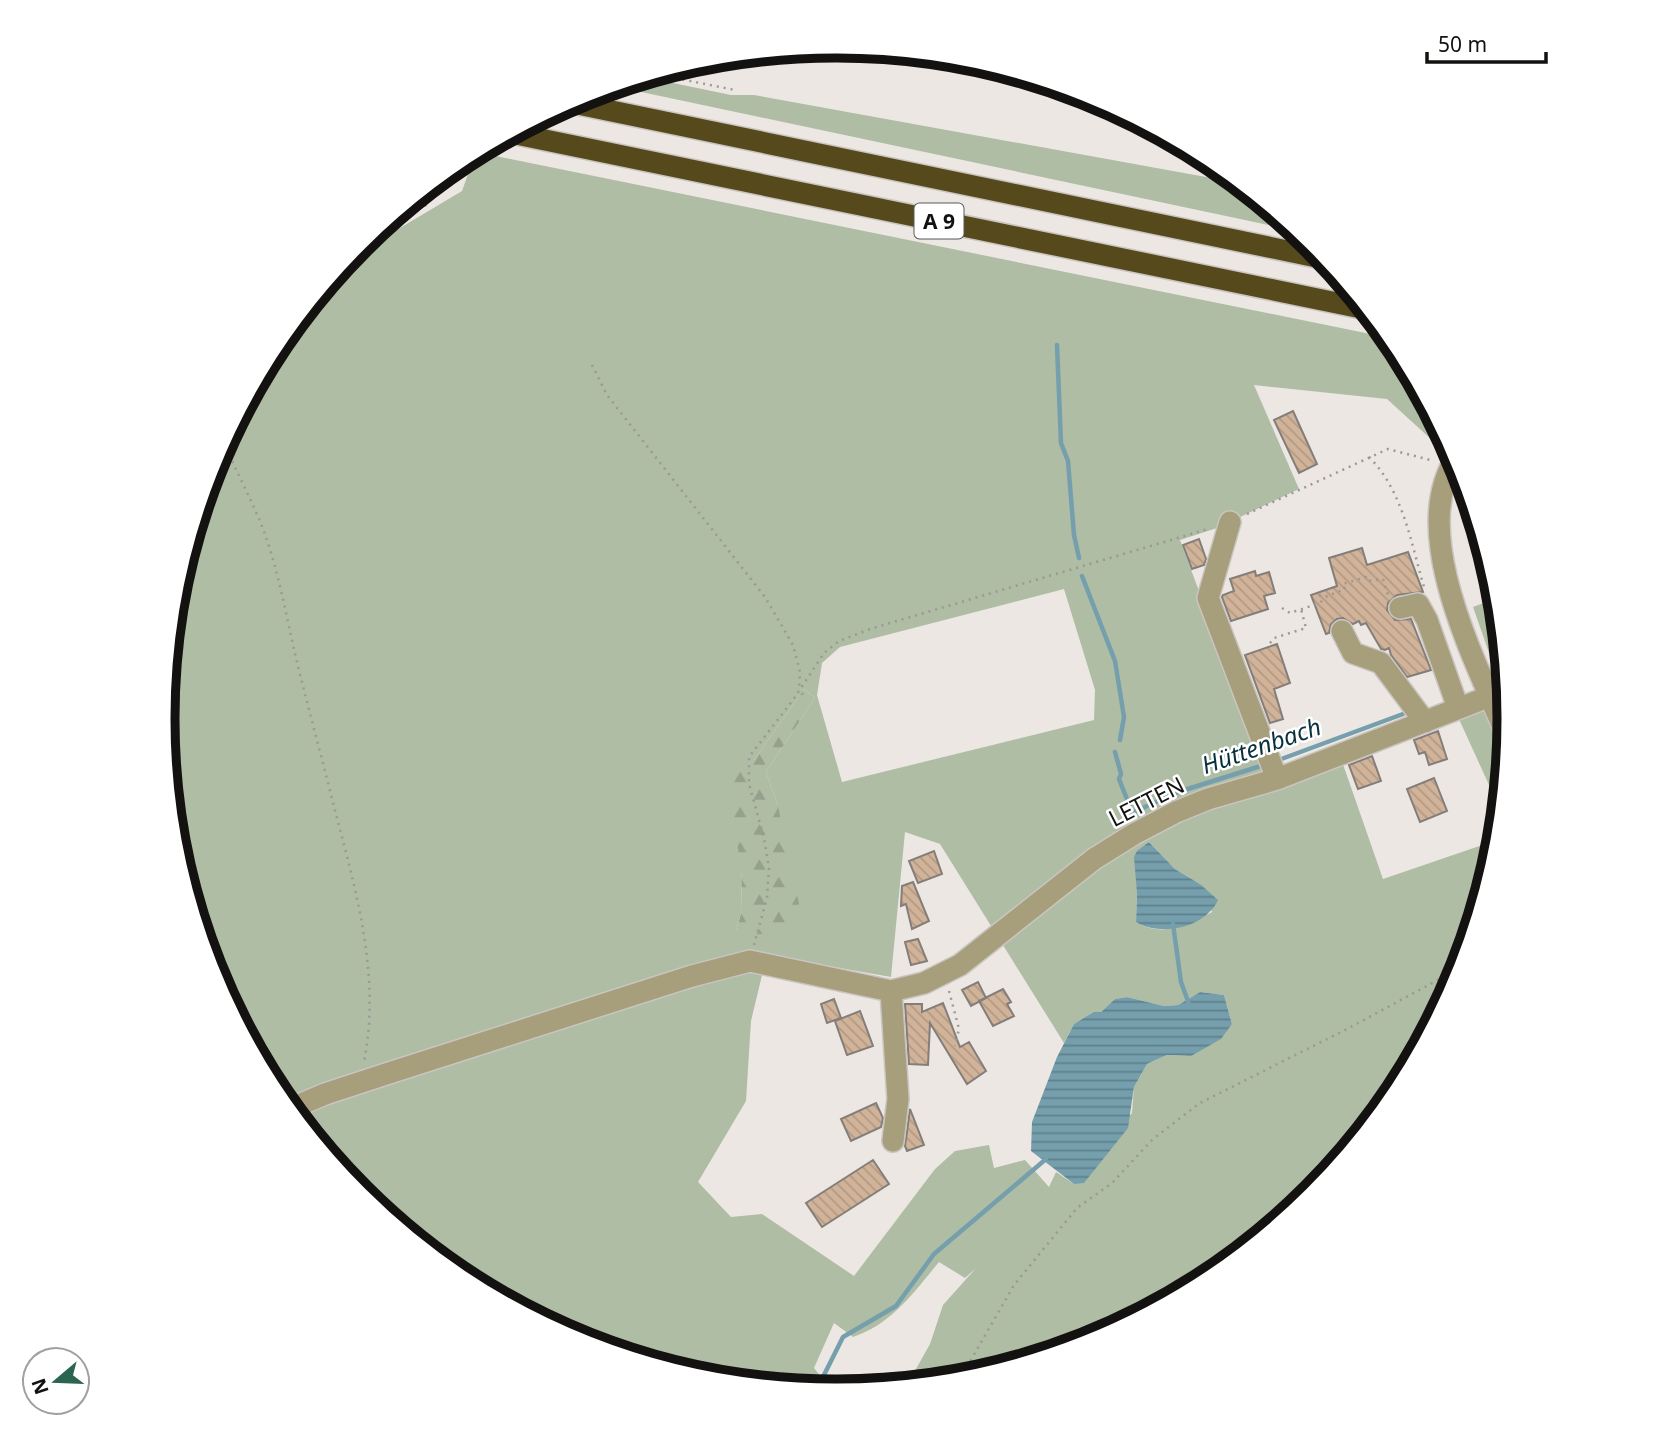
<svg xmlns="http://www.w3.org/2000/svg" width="1672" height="1437" font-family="'Noto Sans',sans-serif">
<defs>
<pattern id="forest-firs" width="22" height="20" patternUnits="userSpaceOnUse" patternTransform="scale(1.75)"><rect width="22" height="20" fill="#aebda4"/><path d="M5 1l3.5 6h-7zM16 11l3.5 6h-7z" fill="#95a18c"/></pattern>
<pattern id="water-rules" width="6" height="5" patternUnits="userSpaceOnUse" patternTransform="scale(1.75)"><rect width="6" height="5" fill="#759fad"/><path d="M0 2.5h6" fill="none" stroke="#5f808b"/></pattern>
<pattern id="building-back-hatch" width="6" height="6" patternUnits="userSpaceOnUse" patternTransform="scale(1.75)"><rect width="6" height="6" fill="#d1b399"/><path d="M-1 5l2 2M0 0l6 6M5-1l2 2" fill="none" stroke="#b39983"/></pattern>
</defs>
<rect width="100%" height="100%" fill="#ede7e3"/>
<path fill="#aebda4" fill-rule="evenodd" d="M644 77 731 95H754L1239 183 1297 231 613 86Z
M476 152 1390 338 1396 345 1448 443 1444 451 1387 399 1254 385 1299 489 1217 528 1180 540 1267 774 1338 750 1383 879 1497 840 1496 850 1458 976 1395 1093 1312 1195 1210 1278 1093 1340 967 1379 907 1385 930 1344 943 1305 976 1268 965 1278 939 1262C914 1292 892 1324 853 1337L834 1323 814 1368 825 1382 842 1391 704 1378 578 1340 462 1278 360 1194 276 1092 214 976 176 849 163 718 176 587 214 461 277 344 348 257 358 253 462 191ZM1064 589 1095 690 1094 720 842 782 817 695 822 663 840 647ZM804 689 815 698 766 772 778 806 735 934 742 910 741 867 754 760ZM905 832 940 844 1064 1043 1074 1024 1101 1012 1115 999 1127 997 1164 1006 1178 1005 1200 992 1224 995 1232 1024 1191 1056 1167 1055 1147 1064 1134 1087 1132 1113 1074 1184 1056 1172 1049 1187 1025 1160 994 1168 989 1145 955 1151 935 1169 854 1276 762 1214 731 1217 698 1182 746 1101 751 1021 763 971 750 952 891 977ZM1149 842 1175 869 1200 884 1212 912C1187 925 1163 938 1136 922L1137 893Z
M1497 598 1504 666 1495 670 1473 607Z
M1507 698 1509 719 1500 809 1458 717Z"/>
<path fill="url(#forest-firs)" d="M804 689 815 698 766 772 778 806 799 904 789 933 735 935 742 910 741 867 724 766 754 760Z"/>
<path fill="url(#water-rules)" d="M1149 842 1175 869 1200 884 1218 900C1205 928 1161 937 1136 922L1137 893 1134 857 1137 851Z
M1200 992 1224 995 1232 1024 1221 1039 1191 1056 1167 1055 1147 1064 1134 1087 1128 1128 1084 1183 1074 1184 1031 1151 1032 1122 1057 1057 1074 1024 1094 1012H1101L1115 999 1127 997 1164 1006 1178 1005Z"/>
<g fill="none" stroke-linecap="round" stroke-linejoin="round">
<path stroke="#759fad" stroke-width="4.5" d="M1057 345 1061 443 1068 461 1074 535 1079 558
M1082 576 1115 661 1124 717 1120 740
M1496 681 1505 677
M1115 752 1121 774 1119 779 1134 817
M1276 761 1403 714
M1132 813 1175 793 1264 765
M1173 924 1181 982 1189 1004
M823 1377 843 1337 896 1306 934 1254 1046 1159"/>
</g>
<path fill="url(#building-back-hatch)" stroke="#837e7a" stroke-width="2" d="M1293 411 1317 464 1299 473 1274 420Z
M1199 539 1206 559 1204 565 1192 569 1183 545Z
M1362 548 1367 565 1408 552 1423 592 1397 595 1388 603 1387 610 1395 620 1411 619 1431 670 1407 677 1391 655 1389 648 1385 650 1381 649 1366 623 1361 625 1359 621 1353 624 1343 618 1337 619 1331 624 1329 633 1326 634 1311 595 1337 586 1329 558Z
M1255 571 1256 576 1269 572 1275 593 1264 596 1268 609 1231 621 1222 597 1223 595 1234 591 1230 579Z
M1277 644 1290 683 1274 689 1283 719 1270 723 1245 655Z
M1438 731 1447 759 1429 765 1425 752 1419 754 1414 740Z
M1372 756 1381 781 1358 789 1349 765Z
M1434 778 1447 811 1420 822 1407 789Z
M934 851 942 874 918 883 909 861Z
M913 882 929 921 912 929 906 904 901 906 902 886Z
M918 939 927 961 911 965 905 942Z
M978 982 986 998 971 1006 962 990Z
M1003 989 1011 1002 1007 1004 1014 1016 993 1026 979 1001Z
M834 999 841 1018 827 1023 821 1004Z
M943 1003 960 1047 969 1042 986 1071 967 1084 930 1023 928 1065 909 1064 905 1004H922V1012Z
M860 1011 873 1046 847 1055 835 1021Z
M876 1103 883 1118 881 1127 851 1141 841 1119Z
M910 1109 924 1145 907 1151 905 1146Z
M873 1160 889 1184 822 1227 806 1203Z"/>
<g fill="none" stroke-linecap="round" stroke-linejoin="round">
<defs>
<path id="minor" d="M1456 458C1407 533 1477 664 1507 736
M1230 522 1208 598 1277 779
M1400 608 1418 604 1427 620 1458 708
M1342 631 1353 653 1381 663 1425 722
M891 991 898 1099 893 1141
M290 1109 325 1094 386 1074 692 976 750 961 891 991 924 983 960 965 1094 859 1134 834 1176 812 1208 799 1277 779 1506 690"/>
<path id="highway" d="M568 102 1326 259
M511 133 1366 309"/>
</defs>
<use href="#minor" stroke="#cac5c1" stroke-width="24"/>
<use href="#highway" stroke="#cac5c1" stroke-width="24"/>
<path stroke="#9c9894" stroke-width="2.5" stroke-dasharray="2 5" stroke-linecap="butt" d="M655 74 735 90
M394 215 399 219 426 205 441 185
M356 248 372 242 399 219
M592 365 607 395 765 597 793 645 800 672 799 688
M224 442C236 472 252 500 263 529 281 577 288 629 301 678 313 726 326 774 338 822 359 901 380 981 364 1062
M1369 457C1403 491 1411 543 1424 587
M1247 514 1388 449 1434 461
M1319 595 1325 597 1345 589 1343 584 1366 577 1368 581 1383 579 1388 595
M1282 608 1290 613 1320 603 1325 597
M1270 643 1274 638 1306 628 1301 609
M754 945 767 898 769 868 764 838 749 784V757L793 700 824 653 839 641 870 629 1208 529
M949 991 959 1029 955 1046
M960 1379 1014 1285 1077 1208 1112 1183 1153 1139 1200 1103 1347 1029 1460 968
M804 1380 816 1390"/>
<use href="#minor" stroke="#a79e7b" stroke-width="21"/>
<use href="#highway" stroke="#564a1c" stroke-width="21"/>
</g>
<g text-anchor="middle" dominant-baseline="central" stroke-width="5" stroke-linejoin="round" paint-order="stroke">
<rect fill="#fff" stroke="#5a5958" stroke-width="2" x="914.5" y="203.5" width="49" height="35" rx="5"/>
<g font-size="21" font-weight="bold" fill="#141210">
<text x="939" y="221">A 9</text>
</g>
<g font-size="23" fill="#141210" stroke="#fff">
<text transform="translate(1146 801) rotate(-27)">LETTEN</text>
</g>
<g font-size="24" font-style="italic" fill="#08313d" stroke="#fff">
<text transform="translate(1261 745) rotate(-19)">Hüttenbach</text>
</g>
</g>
<path d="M0 0H1672V1437H0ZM835 58H837A660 660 0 0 1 1497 718V719A660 660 0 0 1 837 1379H835A660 660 0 0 1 175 719V718A660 660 0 0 1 835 58Z" fill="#fff" fill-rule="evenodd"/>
<path fill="none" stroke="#141210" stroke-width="9" d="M835 58H837A660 660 0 0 1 1497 718V719A660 660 0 0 1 837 1379H835A660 660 0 0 1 175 719V718A660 660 0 0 1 835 58Z"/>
<g transform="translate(56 1381) rotate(251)"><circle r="33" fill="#ffffff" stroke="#a1a09f" stroke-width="2"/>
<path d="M0-5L12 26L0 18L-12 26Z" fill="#2a654f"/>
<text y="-10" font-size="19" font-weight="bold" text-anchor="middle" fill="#141210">N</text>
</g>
<path d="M1427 52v10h119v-10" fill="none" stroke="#141210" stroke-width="3.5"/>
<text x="1438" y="52" font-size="21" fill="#141210" stroke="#ffffff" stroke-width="5" paint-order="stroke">50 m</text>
</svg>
